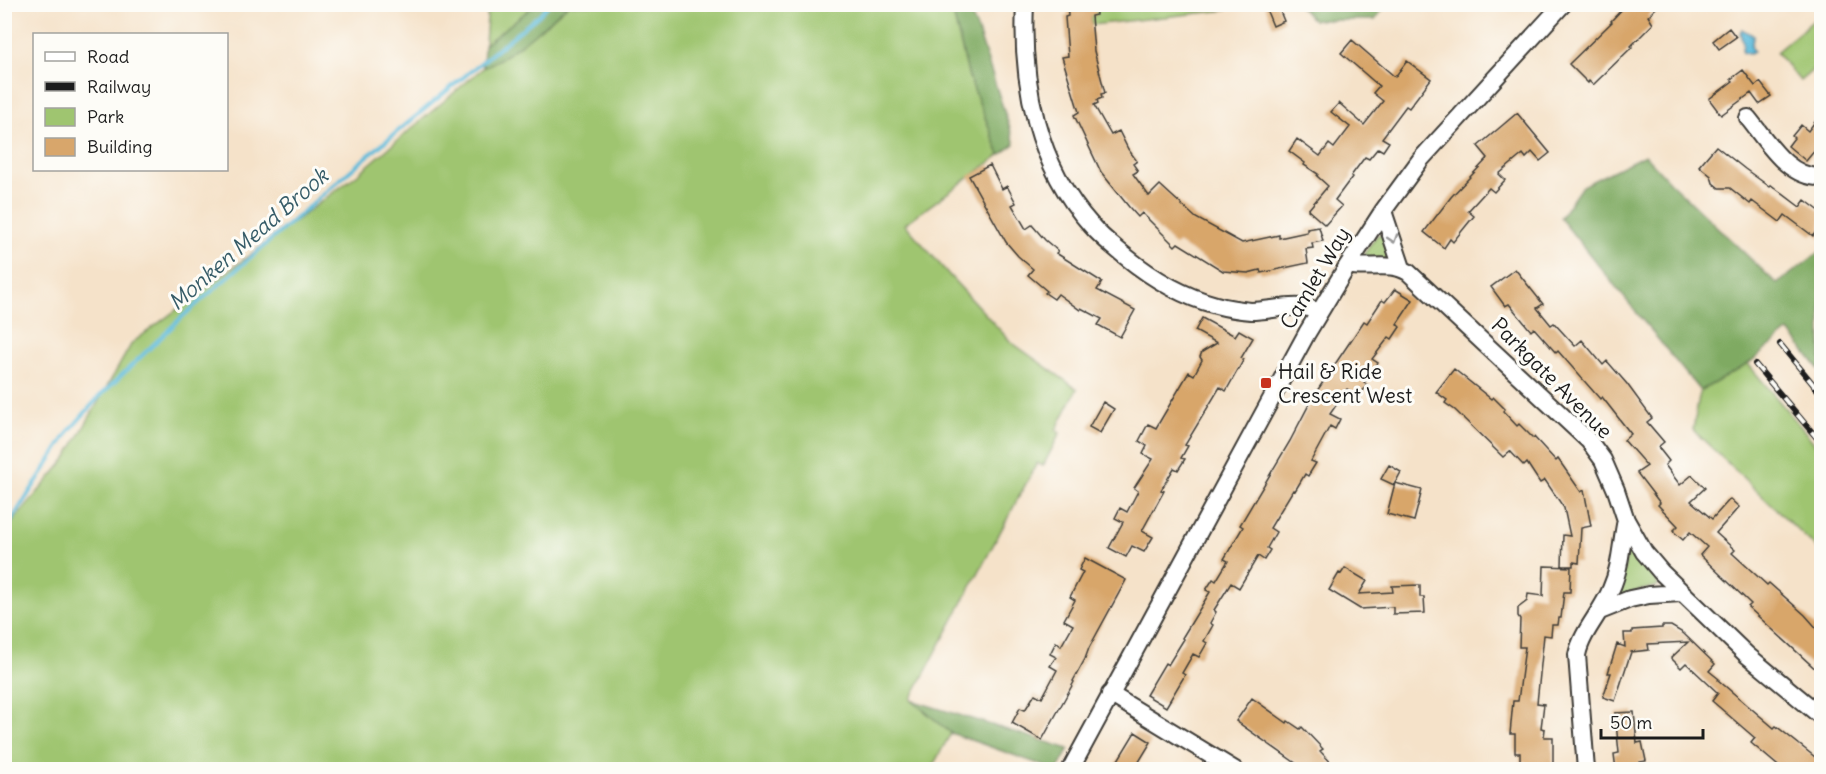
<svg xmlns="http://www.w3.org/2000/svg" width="1826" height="774" font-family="Delius,sans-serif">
<rect width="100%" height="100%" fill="#fdfcf7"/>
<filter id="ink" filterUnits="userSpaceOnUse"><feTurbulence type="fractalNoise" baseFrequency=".0167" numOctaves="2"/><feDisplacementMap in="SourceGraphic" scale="12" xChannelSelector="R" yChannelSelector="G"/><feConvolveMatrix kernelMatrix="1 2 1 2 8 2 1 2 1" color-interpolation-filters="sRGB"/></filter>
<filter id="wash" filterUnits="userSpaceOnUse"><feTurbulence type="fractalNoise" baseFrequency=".008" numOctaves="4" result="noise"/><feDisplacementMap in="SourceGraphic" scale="24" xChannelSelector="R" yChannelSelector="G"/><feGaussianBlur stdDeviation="1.35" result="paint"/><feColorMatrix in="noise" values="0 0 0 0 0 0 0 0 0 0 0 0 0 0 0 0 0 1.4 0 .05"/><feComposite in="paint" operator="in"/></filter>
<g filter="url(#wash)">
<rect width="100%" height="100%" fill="#f5e2c9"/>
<path fill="#9fc570" stroke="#5e7046" stroke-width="1.5" d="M488 5H951L969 77 1000 155 905 224 950 276 1011 342 1077 389 1056 430 1060 433 1043 466 1037 463 911 699 951 733 931 769 5 770V531L65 460 132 343 358 174 483 68Z
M1094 5H1228L1226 10 1092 25 1091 16 1096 15Z
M1821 14V63L1800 81 1776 52Z
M1377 235H1382C1387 239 1391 251 1389 257L1385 260H1365L1364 254Z
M1748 364 1821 451V552L1693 430 1700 391Z
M1630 547 1634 548 1657 580 1658 586 1618 596 1628 549Z"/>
<path fill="#7faa62" stroke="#4e633f" stroke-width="1.5" d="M535 5H568C542 27 515 53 483 68L484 45Z
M951 5H967L977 28 1015 144 1000 155 969 77Z
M1298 5H1386L1375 20H1313Z
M1645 155 1670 182 1777 284 1821 251V372L1789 331 1748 364 1700 391 1560 218 1582 186Z
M911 700 1069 749 1058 769H1053L951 733Z"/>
<path fill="#5dbbdb" stroke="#3c6c7c" stroke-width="1.5" d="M1742 30 1754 35 1751 46 1754 52 1750 54 1743 53 1742 50 1743 43 1740 33Z"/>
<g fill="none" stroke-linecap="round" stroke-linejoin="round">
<path stroke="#5dbbdb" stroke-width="4" d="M4 532 69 431 98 398 181 318 358 164 539 15 549 4"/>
</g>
<g id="blocks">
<path fill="#d8a66b" d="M1067 4H1095L1096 15 1091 16 1094 51 1105 93 1101 94 1102 98 1097 100 1098 103 1094 105 1111 135 1119 131 1128 149 1137 161 1133 164 1138 171 1133 174 1149 196 1160 185 1196 218 1242 243 1279 235V238L1307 232V229L1319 227 1323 241 1312 243 1313 248 1306 249 1308 263 1261 273 1260 270 1248 273 1223 271 1178 243 1175 246 1142 213 1138 217 1129 207 1101 172 1074 115 1079 112 1062 57 1068 56 1065 17 1068 16Z
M1264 4H1277L1284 21 1273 26Z
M1627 4H1660L1648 16 1653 24 1631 46 1632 47 1593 85 1589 81 1588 83 1569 64 1612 22 1611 21Z
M1729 28 1736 37 1719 49 1713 41Z
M1352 40 1395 77 1407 61 1431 79 1409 108 1406 106 1382 138 1389 142 1383 151 1378 148 1369 159 1365 157 1351 176 1352 177 1335 200 1342 206 1325 225 1308 210 1328 186 1317 176 1318 174 1304 165 1305 163 1289 151 1297 139 1320 156 1329 144 1334 148 1350 127 1331 112 1339 103 1364 125 1383 101 1373 93 1379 86 1341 53Z
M1743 70 1755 86 1760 82 1771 96 1759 104 1751 93 1721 115 1709 99 1733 81 1731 79Z
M1517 113 1550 153 1540 161 1532 152 1526 158 1523 154 1499 174 1505 180 1494 192 1489 188 1468 211 1474 216 1453 242 1450 239 1444 248 1424 232 1451 197 1488 158 1478 146Z
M1821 114V143L1806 161 1788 146 1794 138 1792 136 1801 125 1808 131Z
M1716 146 1745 169 1770 187 1771 185 1800 207 1805 200 1821 212V239L1815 233 1813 236 1785 215 1780 222 1752 201 1750 204 1730 188H1719L1713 183 1711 176 1699 166Z
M990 165 1002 189 1007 186 1016 203 1012 205 1026 229 1032 225 1045 240 1058 251 1056 253 1102 282 1097 290 1135 310 1120 337 1098 325 1102 319 1081 308 1080 310 1058 294 1054 299 1045 293 1047 291 1028 275 1033 269 1018 256 1006 242 969 176Z
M1515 269 1543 304 1537 308 1551 325 1554 323 1575 346 1582 340 1603 365 1607 361 1627 384 1652 418 1647 422 1664 442 1658 447 1669 461 1665 465 1680 485 1692 475 1705 488 1691 501 1712 519 1730 499 1739 507 1716 533 1735 550 1732 553 1767 585 1769 583 1805 615 1821 633 1817 639 1821 643V674L1748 607 1751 604 1700 555 1707 547 1690 532 1683 540 1673 531 1678 526 1658 505 1660 503 1637 473 1647 466 1624 440 1631 434 1602 397 1600 399 1558 351 1556 353 1534 328 1531 331 1509 304 1505 306 1491 287Z
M1395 289 1413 300 1397 324 1400 327 1392 339 1389 337 1372 359 1378 363 1364 383 1367 385 1359 397 1347 389 1330 414 1340 419 1335 429 1330 426 1311 461 1316 463 1308 476 1305 474 1295 491 1293 490 1270 528 1276 532 1267 548 1270 550 1264 560 1258 556 1239 588 1231 583 1214 610 1216 612 1210 623 1213 625 1204 641 1207 643 1199 657 1193 654 1182 673 1185 675 1166 707 1146 695 1165 663 1168 665 1184 639 1182 638 1210 592 1206 590 1213 579 1216 581 1228 561 1224 559 1243 527 1240 525 1290 441 1313 397 1364 321 1367 323 1382 300 1385 302Z
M1202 318 1235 336 1239 330 1253 338 1241 358 1244 359 1226 391 1220 387 1185 445 1188 446 1181 458 1185 459 1178 470 1174 468 1161 490 1164 491 1142 531 1153 537 1144 552 1132 546 1126 557 1109 548 1123 522 1115 518 1120 508 1127 512 1138 491 1134 488 1153 459 1143 454 1147 446 1139 441 1148 424 1156 428 1189 372 1194 375 1202 360 1200 357 1202 352 1217 343 1195 331Z
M1454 369 1491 399 1493 397 1505 409 1503 411 1517 426 1519 424 1533 438 1534 437 1556 461 1558 459 1581 492 1584 490 1591 526 1581 528 1579 563 1573 562V566H1562L1563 535 1570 536 1564 508 1545 480 1540 483 1527 463 1524 466 1510 451 1503 457 1455 410 1445 403 1447 400 1436 392Z
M1103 402 1114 409 1100 433 1089 427Z
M1389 465 1401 472 1394 485 1381 479Z
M1395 483 1422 490 1414 521 1387 514Z
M1085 558 1126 580 1089 648 1085 659 1073 681 1074 682 1042 740 1012 723 1020 708 1025 710 1035 694 1042 698 1057 670 1050 666 1056 657 1050 654 1056 642 1061 646 1073 625 1064 620 1075 600 1070 597 1083 572 1079 570Z
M1544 566 1571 567 1570 592H1564L1561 618H1559L1558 625H1552L1551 636 1544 635 1537 703 1544 704 1541 728 1545 729 1544 737H1553V770H1526V762H1520V753H1515V734H1510L1513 701H1518L1525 647H1519L1520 619 1518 616V608L1527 601 1528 594 1543 596Z
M1345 568 1367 581 1359 594 1393 592 1392 586 1420 585V597H1424L1425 613 1393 614V607L1360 609 1329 590 1339 573 1341 574Z
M1662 626H1671L1683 633 1715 664 1709 671 1719 679 1718 680 1774 728 1776 726 1815 757 1821 749V770H1783L1751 743 1755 738 1712 701 1718 693 1686 663 1681 668 1671 658 1688 642 1648 644 1649 650 1631 652 1615 701 1603 697 1611 673H1608L1617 644 1625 647 1624 633H1632V630L1662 628Z
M1252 698 1287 723 1288 721 1300 729 1302 727 1323 749 1320 751 1338 770H1291L1297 764 1236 721Z
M1634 712 1637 743 1642 742 1646 761 1640 762 1641 770H1616L1614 754 1619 753 1615 713Z
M1135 732 1151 742 1134 770H1112Z"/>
</g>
</g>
<g filter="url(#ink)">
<use href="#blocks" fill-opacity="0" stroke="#3d3a36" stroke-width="1.5"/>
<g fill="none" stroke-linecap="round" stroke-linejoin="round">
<defs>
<path id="minor" d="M1025 4C1021 83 1037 165 1091 225 1101 237 1113 246 1125 256 1152 278 1181 296 1216 305 1227 308 1239 310 1251 311 1272 311 1300 301 1318 312
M1748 118C1767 141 1788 179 1822 177
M1383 211 1402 268
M1348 265C1367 270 1390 261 1408 272L1589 441 1603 460 1616 490 1626 520 1644 552 1661 572 1747 655 1822 717
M1600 611 1630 599 1649 595 1681 593
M1110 694 1235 770
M1070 770 1307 333 1348 265 1383 211 1421 159 1563 4
M1586 770 1577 655C1582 631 1602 612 1611 589 1621 567 1621 543 1626 520"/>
</defs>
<use href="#minor" stroke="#3d3a36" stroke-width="20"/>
<use href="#minor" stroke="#fff" stroke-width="16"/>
<defs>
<path id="rail" d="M1780 344 1822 395
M1755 364 1822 444"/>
</defs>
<use href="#rail" stroke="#1c1c1c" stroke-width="6"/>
<use href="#rail" stroke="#fdfcf7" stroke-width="4" stroke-dasharray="11" stroke-linecap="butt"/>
</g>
<defs><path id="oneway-chevron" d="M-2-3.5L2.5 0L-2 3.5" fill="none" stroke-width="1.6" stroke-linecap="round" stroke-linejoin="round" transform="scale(1.5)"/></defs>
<use stroke="#999" href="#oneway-chevron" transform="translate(1393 239) rotate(72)"/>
</g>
<rect fill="#c8321e" stroke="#fdfcf7" stroke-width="2" x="1260" y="377" width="12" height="12" rx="3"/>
<g text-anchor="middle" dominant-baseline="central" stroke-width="6" stroke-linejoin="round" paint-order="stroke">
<g font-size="21" fill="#1c1c1c" stroke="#fdfcf7">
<text transform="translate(1315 278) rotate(-59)">Camlet Way</text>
<text transform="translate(1552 378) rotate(45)">Parkgate Avenue</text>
</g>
<g font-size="21" fill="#1c1c1c" stroke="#fdfcf7" text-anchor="start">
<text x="1278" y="371">Hail &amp; Ride<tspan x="1278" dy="24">Crescent West</tspan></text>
</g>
<g font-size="22" font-style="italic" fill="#365c68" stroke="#fdfcf7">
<text transform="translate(248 239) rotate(-41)">Monken Mead Brook</text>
</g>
</g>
<rect width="1826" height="774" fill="none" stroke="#fdfcf7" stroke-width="24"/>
<rect x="33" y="33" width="195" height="138" fill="#fdfcf7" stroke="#a3a29f" stroke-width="1.5"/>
<rect x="45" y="52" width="30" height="9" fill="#ffffff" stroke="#a3a29f" stroke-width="1.5"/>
<text x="87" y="63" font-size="18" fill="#1c1c1c">Road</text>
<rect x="45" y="82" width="30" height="9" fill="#1c1c1c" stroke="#a3a29f" stroke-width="1.5"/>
<text x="87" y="93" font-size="18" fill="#1c1c1c">Railway</text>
<rect x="45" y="108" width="30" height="18" fill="#9fc570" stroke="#a3a29f" stroke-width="1.5"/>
<text x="87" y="123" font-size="18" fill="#1c1c1c">Park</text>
<rect x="45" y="138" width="30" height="18" fill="#d8a66b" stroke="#a3a29f" stroke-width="1.5"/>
<text x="87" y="153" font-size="18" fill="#1c1c1c">Building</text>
<path d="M1601 729v9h102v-9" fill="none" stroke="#1c1c1c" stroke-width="3"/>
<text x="1610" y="729" font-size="18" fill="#1c1c1c" stroke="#fdfcf7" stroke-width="4.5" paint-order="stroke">50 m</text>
</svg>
